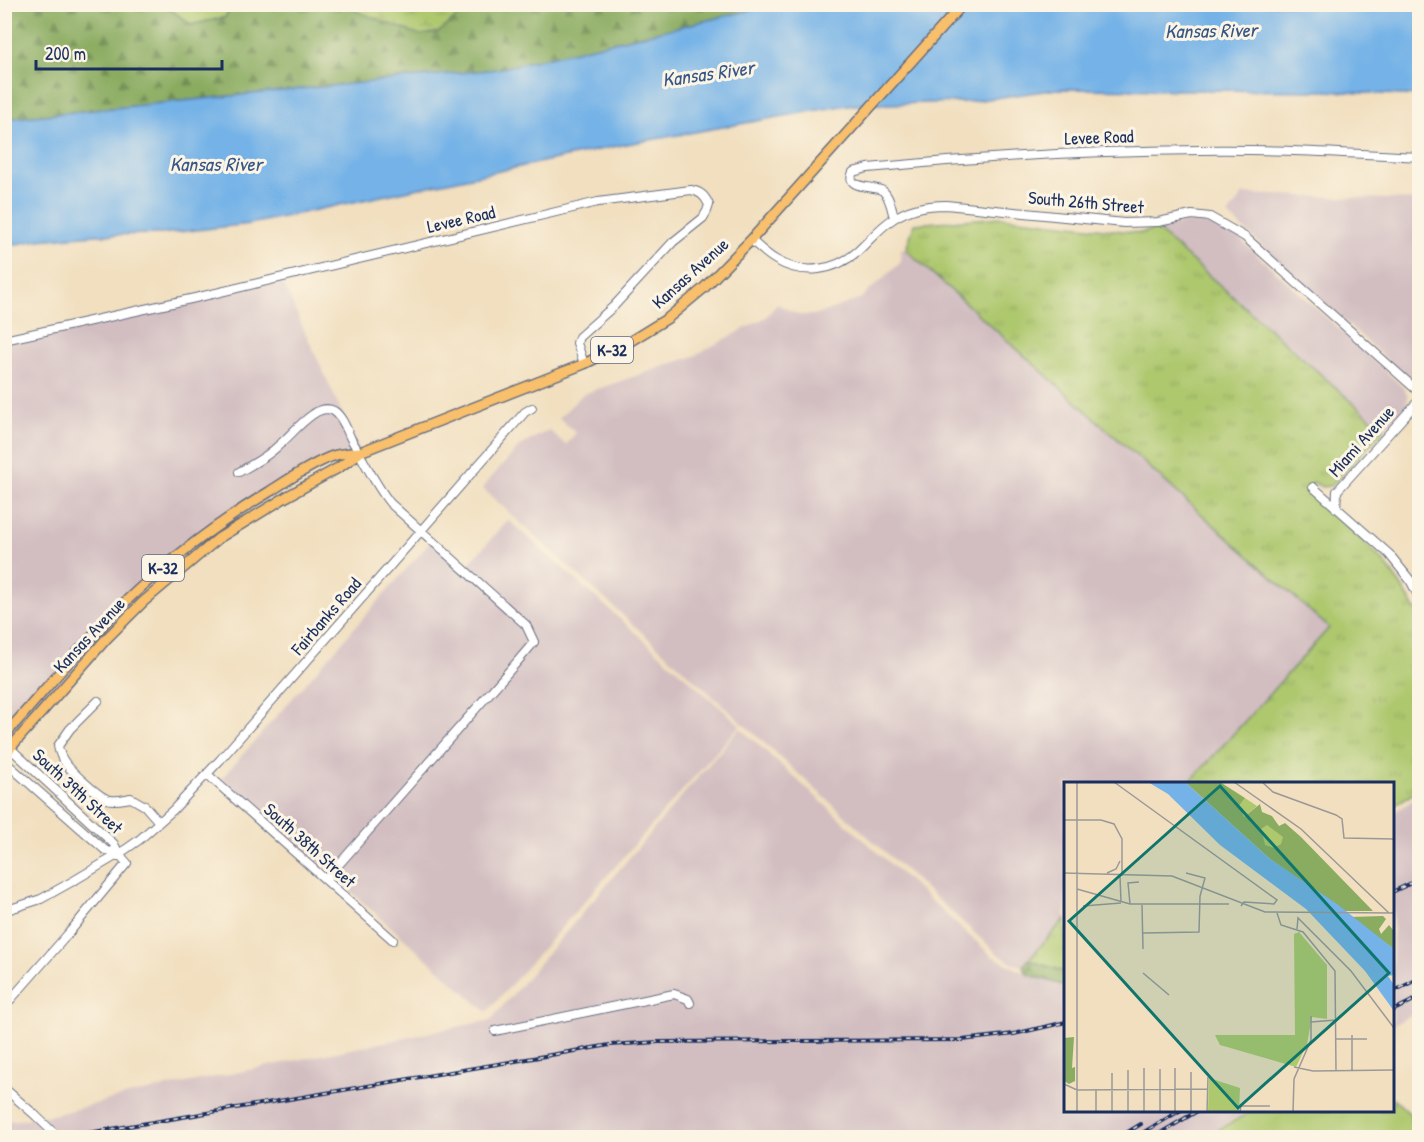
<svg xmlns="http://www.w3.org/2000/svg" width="1424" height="1142" font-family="'Patrick Hand',sans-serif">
<defs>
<pattern id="grass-tufts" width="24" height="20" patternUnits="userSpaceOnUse" patternTransform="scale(1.5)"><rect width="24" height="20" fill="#aec86e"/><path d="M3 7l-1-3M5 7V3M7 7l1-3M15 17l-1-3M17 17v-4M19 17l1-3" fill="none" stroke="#95ac62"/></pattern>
<pattern id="forest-firs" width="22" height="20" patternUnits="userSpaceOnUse" patternTransform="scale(1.5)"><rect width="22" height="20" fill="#8aac61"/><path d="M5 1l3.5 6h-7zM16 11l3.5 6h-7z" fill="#708c53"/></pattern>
<pattern id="wetland-marsh" width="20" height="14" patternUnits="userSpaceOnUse" patternTransform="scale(1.5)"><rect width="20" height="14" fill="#aec86e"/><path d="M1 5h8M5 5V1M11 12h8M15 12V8" fill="none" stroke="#95ac62"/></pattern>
</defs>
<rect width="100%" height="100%" fill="#fcf5e5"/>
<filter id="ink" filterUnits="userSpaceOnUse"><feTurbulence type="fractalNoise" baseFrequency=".0167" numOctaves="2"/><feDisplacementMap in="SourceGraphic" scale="12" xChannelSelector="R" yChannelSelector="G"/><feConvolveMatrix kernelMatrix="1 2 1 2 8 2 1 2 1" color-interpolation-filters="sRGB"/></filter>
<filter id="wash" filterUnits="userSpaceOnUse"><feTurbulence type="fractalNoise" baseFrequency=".008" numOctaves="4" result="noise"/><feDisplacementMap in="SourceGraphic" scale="24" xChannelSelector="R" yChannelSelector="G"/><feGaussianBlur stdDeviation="1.35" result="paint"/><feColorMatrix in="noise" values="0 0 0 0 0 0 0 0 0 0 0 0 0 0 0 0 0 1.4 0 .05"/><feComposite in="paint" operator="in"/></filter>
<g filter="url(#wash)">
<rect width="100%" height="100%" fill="#f1dfbf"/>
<path fill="#d2bec1" d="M1243 194 1419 200V389L1228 215Z
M1203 221 1212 222 1232 232 1404 388 1408 397 1406 406 1384 430 1156 229 1188 222Z
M901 249 906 250 1329 628 1189 783 1066 784 1065 919 1023 966 1012 963 998 954 482 488 520 446 549 430 566 445 576 433 559 418 583 394 694 356 766 317 777 304 799 315H815L860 299 901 262Z
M280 277 360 452 334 456 295 476 157 574 5 734V342Z
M508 520 740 725 487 1012 222 778 433 539 466 567Z
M740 728 992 956 1027 974 1065 986 1066 1110 1247 1111 1200 1138H5L4 1115 11 1121 57 1114 128 1095 491 1020Z
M1419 796V1010L1393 1025V813Z"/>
<path fill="url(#grass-tufts)" stroke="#647c66" stroke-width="1.5" d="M165 5H230L226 17 191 25Z
M1001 217 1140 233 1156 229 1384 430 1335 482 1330 486 1322 487 1313 482 1306 490 1365 543 1384 562 1400 584 1419 615V790L1393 806 1392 784 1189 783 1329 628 906 250 914 224Z
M1065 919V972L1028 960Z"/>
<path fill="url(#forest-firs)" stroke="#526e60" stroke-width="1.5" d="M4 5H165L191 25 226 17 230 5H350L356 11 465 9 466 5H773L498 69 5 119Z
M1028 960 1065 972V986L1027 974 1023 966Z"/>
<path fill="url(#wetland-marsh)" stroke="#647c66" stroke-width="1.5" d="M350 5H466L465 9 439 32 420 35 356 11Z"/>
<path fill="#aec86e" stroke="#647c66" stroke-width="1.5" d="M1393 1098 1411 1115V1122L1419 1133V1137H1205L1252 1111 1392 1110Z"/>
<path fill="#74b2e7" stroke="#4870a2" stroke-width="1.5" d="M773 5H1419V96L1325 91 1058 89 967 102 847 105 627 144 250 224 161 234 94 235 38 240 5 246V119L498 69Z"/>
</g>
<g filter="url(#ink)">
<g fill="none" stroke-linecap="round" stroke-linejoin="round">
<defs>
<path id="minor" d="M894 218C892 210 890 197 883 191 875 185 844 190 853 172L868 168C979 157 1090 151 1201 150 1274 149 1347 153 1420 157
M751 240C759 247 767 255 776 260 803 276 835 271 858 251 870 240 880 227 893 219 909 208 927 205 946 205L1124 223 1158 222 1192 215 1210 217 1245 237 1420 393
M4 340 195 298 598 202 691 190C701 192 705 196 709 205L707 211 703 218 673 242 614 306 579 337 577 343 584 364
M239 472C253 464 267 457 278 446 290 436 299 424 312 415 318 410 327 407 334 411 343 417 347 431 351 439 364 460 374 483 390 503L526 625 534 642 517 662 326 879
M1313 487 1389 554 1410 580 1420 599
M1336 508 1337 491 1420 399
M98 701 70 729 58 746C59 752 62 759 66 764 72 772 98 796 107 799 114 802 124 799 131 798L145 806 159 822
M4 761 105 850 119 854
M207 774 393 940
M4 911 41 899 75 880 119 854 139 840 173 810 220 760 525 412 532 408
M4 1007 68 934 127 863 119 854 114 844 10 748
M495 1031 674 994 688 999 690 1003
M4 1088 35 1115"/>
<path id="major" d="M4 736C43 692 80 647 121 606 165 563 216 524 269 492 288 480 311 464 333 456 341 453 351 453 360 452L584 364 629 342 668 318 704 288 751 240 963 4
M4 755 107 638 143 602 219 538 286 497 338 468 358 454"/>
<path id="highway" d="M4 743 10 748"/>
</defs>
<use href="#minor" stroke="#666d80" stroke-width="10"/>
<use href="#major" stroke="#666d80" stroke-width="12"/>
<use href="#highway" stroke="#666d80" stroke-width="14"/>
<use href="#minor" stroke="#fff" stroke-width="8"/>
<use href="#major" stroke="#f8bf6c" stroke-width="9"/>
<use href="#highway" stroke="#f8bf6c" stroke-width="10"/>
<defs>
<path id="rail" d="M1392 892 1420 879
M1392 992 1420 978
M1392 1011 1420 997
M58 1138 610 1045 658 1042 962 1040 1014 1034 1066 1022
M1118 1138 1141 1124
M1134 1138 1181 1110
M1152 1138 1199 1110"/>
</defs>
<use href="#rail" stroke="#1b2f5e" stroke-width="4"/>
<use href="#rail" stroke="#fcf5e5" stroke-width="1.5" stroke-dasharray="4.5" stroke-linecap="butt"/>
<defs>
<path id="minor-bridge" d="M35 1115 59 1138"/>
</defs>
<use href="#minor-bridge" stroke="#666d80" stroke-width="10" stroke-linecap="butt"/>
<use href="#minor-bridge" stroke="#fff" stroke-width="8"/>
</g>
</g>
<g text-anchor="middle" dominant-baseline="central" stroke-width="6" stroke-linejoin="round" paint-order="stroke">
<g fill="#fcf5e5" stroke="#5e6a86" stroke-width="1.5">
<rect x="591" y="337" width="42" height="26" rx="4.5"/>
<rect x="142" y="555" width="42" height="26" rx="4.5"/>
</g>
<g font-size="16" font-weight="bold" fill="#1b2f5e">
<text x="612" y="350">K-32</text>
<text x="163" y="568">K-32</text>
</g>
<g font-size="18" fill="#1b2f5e" stroke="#fcf5e5">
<text transform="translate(1099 137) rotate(-2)">Levee Road</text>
<text transform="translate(1086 202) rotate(5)">South 26th Street</text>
<text transform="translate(461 219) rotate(-13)">Levee Road</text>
<text transform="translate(690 273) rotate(-42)">Kansas Avenue</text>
<text transform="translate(1361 441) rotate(-48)">Miami Avenue</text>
<text transform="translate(326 616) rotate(-49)">Fairbanks Road</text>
<text transform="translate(89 635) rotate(-47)">Kansas Avenue</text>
<text transform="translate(78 791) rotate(43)">South 39th Street</text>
<text transform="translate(310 845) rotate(42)">South 38th Street</text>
</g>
<g font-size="20" font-style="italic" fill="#365687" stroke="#fcf5e5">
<text transform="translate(1211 30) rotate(-1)">Kansas River</text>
<text transform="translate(708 73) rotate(-8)">Kansas River</text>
<text x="216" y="163">Kansas River</text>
</g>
</g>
<g transform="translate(1064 782)">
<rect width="330" height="330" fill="#f1dfbf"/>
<path d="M181 16 193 24 180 35 175 32V24ZM235 150 263 183V237L248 235 243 262 232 285 156 263 151 253H231L230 152Z" fill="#aec86e"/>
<path d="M121 0H156L181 16 175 24 180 35 196 22 198 30 208 34 215 44 221 41 237 55 309 129H280L206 77ZM319 134 322 137 315 147 317 152 325 143 330 149V167L286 135ZM10 255 8 286 11 285V299L5 302 0 299V256Z" fill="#8aac61"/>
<path d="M203 43 219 55 217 62 210 66 201 63 197 47Z" fill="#aec86e"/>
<path d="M145 296 176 306 175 329H144Z" fill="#aec86e"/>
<path d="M84 0H121L206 77 273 122 330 167V193L324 194 330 203V229L301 189 242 127 156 63 104 12Z" fill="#74b2e7"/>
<path fill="none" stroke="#9b9998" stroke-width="1.5" d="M13 0V330M50 0 213 118 210 122 180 120 177 124M170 0 237 47 325 131M198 0 209 10 272 33 278 37 280 56 330 57M0 38H37L50 42 58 57V94M0 91 108 94 201 130 330 131M43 91 52 87 56 79M56 94 57 120M13 107 66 122H165M66 122 64 101 75 100M78 123 79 167M19 124 57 121M213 131 217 143 239 150 271 189 272 289M233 147 234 136 287 189 330 246M79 151 135 150 136 114 141 96 122 91M79 191 105 213M247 240 272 238M272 257H303M230 285 249 289 330 288M80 286V330M111 286V330M64 288V330M288 289V253M0 302 13 308 143 307M32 307V330M48 330V291M96 330V287M127 330V290M143 330 144 295M176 330 177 324H206M229 330 230 297 247 258V234"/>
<path fill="#0f766e" fill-opacity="0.15" stroke="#0f766e" stroke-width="3" d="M156 4 325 191 174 326 5 139Z"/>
<rect width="330" height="330" fill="none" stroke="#1b2f5e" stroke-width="3"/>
</g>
<rect width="1424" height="1142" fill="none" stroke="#fcf5e5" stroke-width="24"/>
<path d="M36 60v9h186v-9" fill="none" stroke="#1b2f5e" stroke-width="3"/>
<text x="45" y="60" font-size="18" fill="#1b2f5e" stroke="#fcf5e5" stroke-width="4.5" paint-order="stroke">200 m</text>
</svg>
